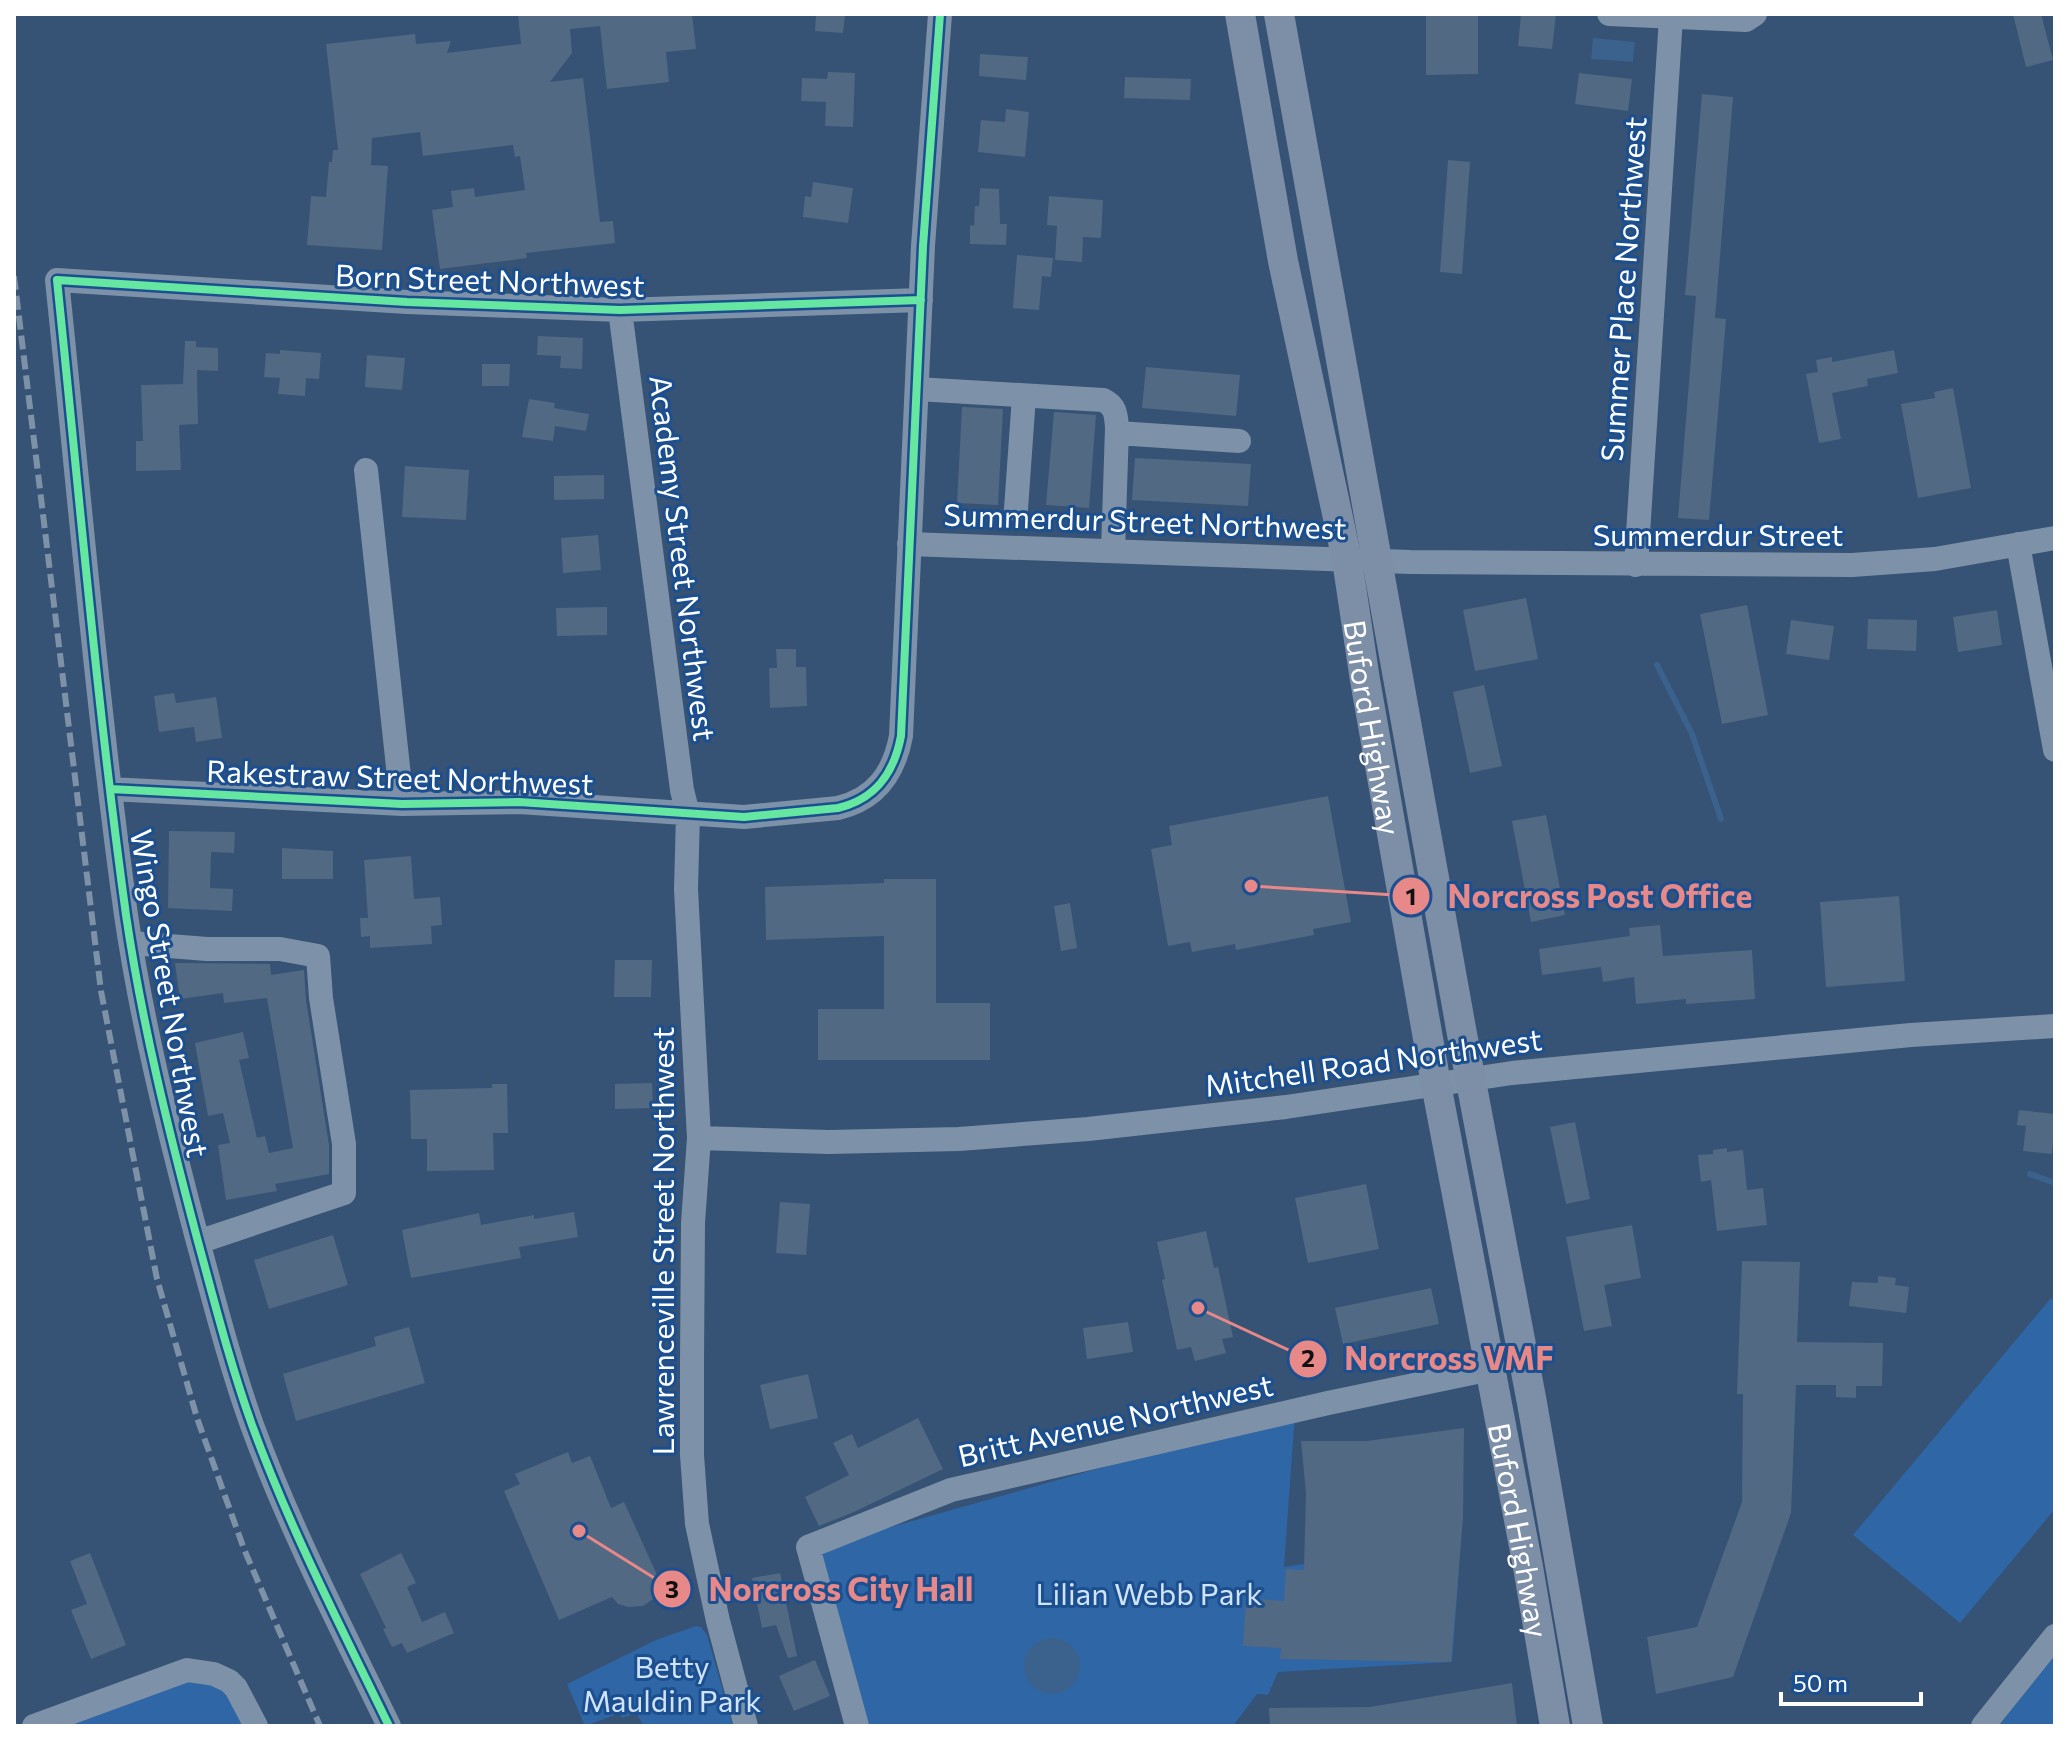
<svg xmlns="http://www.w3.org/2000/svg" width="2069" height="1740" font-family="Commissioner,sans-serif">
<rect width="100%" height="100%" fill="#365274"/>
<path fill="#2f66a5" d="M2051 1298 2055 1302V1509L1960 1623 1853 1535Z
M1295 1413 1284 1567 1304 1564 1459 1570 1452 1662 1278 1672 1268 1695 1257 1694 1233 1726H862L813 1549Z
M696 1626 701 1627 707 1635 733 1726H644L636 1713 622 1718 620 1713 585 1726 567 1684 656 1640Z
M2055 1654V1726H1999Z
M214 1674 256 1726H34Z"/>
<path fill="#3b618d" d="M1593 38 1635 42 1633 62 1591 59Z
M1024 1666a28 28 0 1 1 56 0a28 28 0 1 1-56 0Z"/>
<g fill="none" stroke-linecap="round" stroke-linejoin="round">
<path stroke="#3b618d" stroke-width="6" d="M1657 665 1692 734 1721 819
M2030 1174 2055 1183"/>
</g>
<path fill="#526984" d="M518 14H692L696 49 666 52 669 82 607 89 600 26 570 29 572 53 550 82 583 78 600 222 613 221 615 243 526 253 527 258 440 269 432 210 453 207 451 191 474 188 475 197 525 190 520 156 515 157 513 145 423 156 420 132 372 138 371 165 388 166 382 250 307 245 311 196 326 197 329 162H332L333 150H338L326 44 415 34 416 44 451 41 447 53 521 44Z
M816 14H845L843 33 815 31Z
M1426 14H1478V74L1426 75Z
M1521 14H1556L1552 49 1518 46Z
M2013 14H2041L2053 60 2026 67Z
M980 54 1028 57 1026 80 979 76Z
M828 72 855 73 853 127 825 126 826 102 801 101 802 78 827 79Z
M1579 73 1632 79 1628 111 1575 104Z
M1125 77 1191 79 1190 100 1124 98Z
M1702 94 1733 97 1715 318 1726 319 1709 520 1678 518 1696 296 1685 295Z
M1006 109 1029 112 1025 157 978 152 981 120 1005 122Z
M1448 160 1470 162 1462 274 1440 272Z
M813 182 853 188 848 223 803 217 805 196 811 197Z
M980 188 999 189 1000 224H1007L1006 245 970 244V225L974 226 975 206H979Z
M1049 196 1103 200 1101 238 1083 237 1082 262 1055 260 1057 226 1047 225Z
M1017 255 1053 258 1051 277 1042 276 1039 310 1013 308Z
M538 336 583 338 582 369 560 368 561 356 537 355Z
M185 341H196V347L218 348V371L197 370 198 424 179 425 181 470 136 471V441H143L141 385 183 384Z
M280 350 321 353 319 379 306 378 305 396 278 394 280 378 264 377 266 353 280 354Z
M1894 350 1898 373 1867 379 1868 386 1832 393 1841 439 1819 443 1806 374 1818 372 1816 360 1832 357V362Z
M367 355 405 358 402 390 365 387Z
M482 364H510L509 386H482Z
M1146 367 1240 375 1236 416 1142 408Z
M1953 388 1971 488 1918 498 1901 404 1935 398 1934 392Z
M529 399 555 403 554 408 589 414 586 431 555 426 553 441 522 437Z
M962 407 1003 409 998 505 957 503Z
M1054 412 1096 415 1089 508 1046 505Z
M1135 458 1251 464 1248 506 1132 500Z
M405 466 469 470 466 520 402 517Z
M604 475V499L554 500V476Z
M598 535 601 570 563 573 561 538Z
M1526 598 1538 659 1475 671 1463 610Z
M1747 605 1768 715 1722 724 1700 614Z
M607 607V635L557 636 556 608Z
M1997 610 2002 645 1958 652 1953 617Z
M1868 619 1917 620 1916 651 1867 649Z
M1791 620 1834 626 1829 660 1786 654Z
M776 649H796V667H806L807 706 770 708 769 668H777Z
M1484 685 1502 766 1470 773 1453 692Z
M174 693 176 703 216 697 222 738 196 742 194 727 159 732 154 696Z
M1328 796 1351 922 1313 929 1314 935 1236 950 1235 944 1192 952 1190 942 1168 946 1151 849 1172 845 1169 826Z
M1546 815 1565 915 1531 922 1512 821Z
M169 831 235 832 234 853 211 852 210 888 233 889 232 911 168 908Z
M282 848 333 851V879H282Z
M411 856 414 899 440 897 442 925 431 926 432 944 370 948V936L361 937 360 918H368L364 860Z
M884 879H936V1003H990V1060H818V1009H884V936L766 940 765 887 884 883Z
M1899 896 1905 981 1826 987 1820 902Z
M1070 903 1077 948 1061 951 1054 906Z
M1660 925 1663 956 1752 950 1755 999 1686 1004V999L1636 1004 1634 977 1603 982 1601 967 1542 975 1539 949 1630 936 1629 928Z
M615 960H652L651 997H614Z
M175 963 270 964 271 975 304 970 306 1000 329 1145V1174L275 1184 277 1191 226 1200 218 1145 230 1143 223 1113 208 1116 195 1043 243 1032 249 1058 239 1060 257 1138 265 1136 269 1153 293 1148 267 998 224 1003 223 993 180 999Z
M652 1083 653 1108 615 1109V1084Z
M492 1084H507L508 1133H493L494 1170 427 1171V1139H411L410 1090 492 1088Z
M2019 1110 2055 1114 2052 1154 2023 1151 2026 1126 2017 1125Z
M1575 1122 1590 1199 1566 1204 1550 1127Z
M1727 1148V1152L1743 1150 1747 1190 1763 1188 1767 1225 1717 1231 1711 1180 1701 1182 1698 1155 1713 1154V1150Z
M1366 1184 1379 1249 1308 1263 1295 1198Z
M780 1202 810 1204 806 1255 776 1253Z
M574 1212 578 1237 519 1247 521 1258 411 1278 402 1230 479 1213 481 1225 534 1215V1219Z
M1632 1225 1641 1278 1604 1285 1612 1326 1584 1331 1566 1237Z
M1206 1231 1214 1268 1218 1267 1233 1337 1222 1339 1226 1353 1195 1361 1191 1347 1177 1350 1162 1280 1165 1279 1157 1242Z
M333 1235 348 1285 269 1309 254 1260Z
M1742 1261 1800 1262 1797 1342 1883 1343 1882 1386H1856V1398L1836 1397V1385H1796L1791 1513 1733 1677 1656 1694 1647 1637 1697 1627 1742 1502 1743 1394H1737Z
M1878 1276 1896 1278 1895 1285 1909 1287 1906 1313 1849 1306 1852 1282 1878 1283Z
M1431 1288 1439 1324 1343 1344 1335 1308Z
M1128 1322 1133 1352 1087 1359 1083 1328Z
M409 1327 425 1383 296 1421 283 1374 376 1346 374 1337Z
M808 1374 818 1418 770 1429 760 1385Z
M918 1418 943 1469 854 1512 819 1526 805 1497 849 1475 833 1443 852 1434 858 1448Z
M1464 1428 1463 1519 1451 1662 1280 1659 1281 1648 1243 1646 1246 1598 1284 1601 1286 1569 1304 1570 1306 1493 1301 1441H1367Z
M568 1452 572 1463 590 1456 611 1508 624 1502 658 1577V1587L653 1599 643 1606 628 1607 618 1604 612 1597 559 1620 504 1491 520 1484 515 1474Z
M90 1553 126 1645 91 1659 71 1610 87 1604 70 1561Z
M401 1553 416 1583 407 1587 422 1622 445 1612 454 1633 407 1653 402 1643 392 1647 383 1629 386 1628 360 1574Z
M780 1573 797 1656 788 1658 776 1625 762 1628 752 1578Z
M815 1660 830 1696 794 1711 779 1676Z
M1512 1683 1517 1726H1270L1269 1708 1370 1707Z"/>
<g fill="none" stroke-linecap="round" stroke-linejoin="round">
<path stroke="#7d92a8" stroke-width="24" d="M1609 14 1746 20 1755 14
M620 310 682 790 688 814 686 889 699 1138 693 1223 692 1362V1455L697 1524 718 1621 746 1726
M917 389 1103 400C1116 406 1116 415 1117 428L1113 551
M1117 433 1239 441
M366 470 402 804
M1016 509 1024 396
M909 544 1410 562 1852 565 1935 559 2055 538
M2018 544 2055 750
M1636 565 1671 17
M110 789 402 804 519 802 744 817 838 808C876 799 894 773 901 736L923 246 940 14
M131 943 207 949H280L318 956 321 998 344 1144V1193L198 1242
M699 1138 829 1142 959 1139 1088 1129 1286 1107 1512 1073 1911 1035 2055 1026
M34 1726 187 1670 214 1674 229 1681 236 1688 256 1726
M389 1726C341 1627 290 1529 252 1425 230 1364 214 1300 197 1238 169 1132 142 1024 126 915 97 705 79 492 57 280L407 302 620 310 921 300
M857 1726 808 1547 951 1490 1328 1403 1491 1369
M1983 1726 2055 1636"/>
<g stroke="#7d8ea7" stroke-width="30">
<path id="s1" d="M1240 14 1283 261 1347 560 1365 680 1436 1084 1528 1567 1555 1726"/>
<path d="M1279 14 1462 1034 1532 1403 1588 1726"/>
</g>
<path stroke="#7e92a7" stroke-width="6" stroke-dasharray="14 6" stroke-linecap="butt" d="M14 276 101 991 157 1279 197 1418 244 1549 320 1726"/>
<defs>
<path id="cycleway" d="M110 789 402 804 519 802 744 817 838 808C876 799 894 773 901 736L923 246 940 14
M389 1726C341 1627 290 1529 252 1425 230 1364 214 1300 197 1238 169 1132 142 1024 126 915 97 705 79 492 57 280L407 302 620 310 921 300"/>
</defs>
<use href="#cycleway" stroke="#1b4f8f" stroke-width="13"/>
<use href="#cycleway" stroke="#66e7a1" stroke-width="8"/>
</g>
<g text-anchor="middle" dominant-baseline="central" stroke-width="6" stroke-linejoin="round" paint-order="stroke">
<g font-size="30" fill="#fff" stroke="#1b4f8f">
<text transform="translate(490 279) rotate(2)">Born Street Northwest</text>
<text transform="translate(1622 289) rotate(-86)">Summer Place Northwest</text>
<text transform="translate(1145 520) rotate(2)">Summerdur Street Northwest</text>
<text x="1718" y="533">Summerdur Street</text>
<text transform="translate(684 558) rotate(83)">Academy Street Northwest</text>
<text stroke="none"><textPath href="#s1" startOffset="726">Buford Highway</textPath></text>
<text transform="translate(400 776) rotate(2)">Rakestraw Street Northwest</text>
<text transform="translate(171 993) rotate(80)">Wingo Street Northwest</text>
<text transform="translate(1373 1061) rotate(-8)">Mitchell Road Northwest</text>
<text transform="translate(661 1241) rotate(-90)">Lawrenceville Street Northwest</text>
<text transform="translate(1115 1419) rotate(-13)">Britt Avenue Northwest</text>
<text stroke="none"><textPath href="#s1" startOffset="1542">Buford Highway</textPath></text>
</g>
<g font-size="30" fill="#cfe3fa" stroke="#1b4f8f">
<text x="1149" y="1592">Lilian Webb Park</text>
<text x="672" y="1665">Betty<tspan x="672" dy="34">Mauldin Park</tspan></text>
</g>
</g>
<path fill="none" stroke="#e88989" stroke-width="3" d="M1251 886L1411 896M1198 1308L1308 1359M579 1531L672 1589"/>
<g fill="#e88989" stroke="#1b4f8f" stroke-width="3">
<circle cx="1251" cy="886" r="8"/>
<circle cx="1198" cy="1308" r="8"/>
<circle cx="579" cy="1531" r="8"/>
<circle cx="1411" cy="896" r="20"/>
<circle cx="1308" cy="1359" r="20"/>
<circle cx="672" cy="1589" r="20"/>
</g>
<g font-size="24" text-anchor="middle" font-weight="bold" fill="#111">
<text x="1411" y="905">1</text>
<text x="1308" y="1367">2</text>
<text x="672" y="1598">3</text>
</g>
<g font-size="32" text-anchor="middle" font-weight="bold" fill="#e88989" stroke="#1b4f8f" stroke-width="6" stroke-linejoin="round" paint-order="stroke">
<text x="1600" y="908">Norcross Post Office</text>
<text x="1449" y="1370">Norcross VMF</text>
<text x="841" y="1601">Norcross City Hall</text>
</g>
<rect width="2069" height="1740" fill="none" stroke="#ffffff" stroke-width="32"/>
<path d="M1781 1692v12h140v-12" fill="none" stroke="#ffffff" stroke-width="4"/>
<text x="1793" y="1692" font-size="24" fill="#ffffff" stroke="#1b4f8f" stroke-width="6" paint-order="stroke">50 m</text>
</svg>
